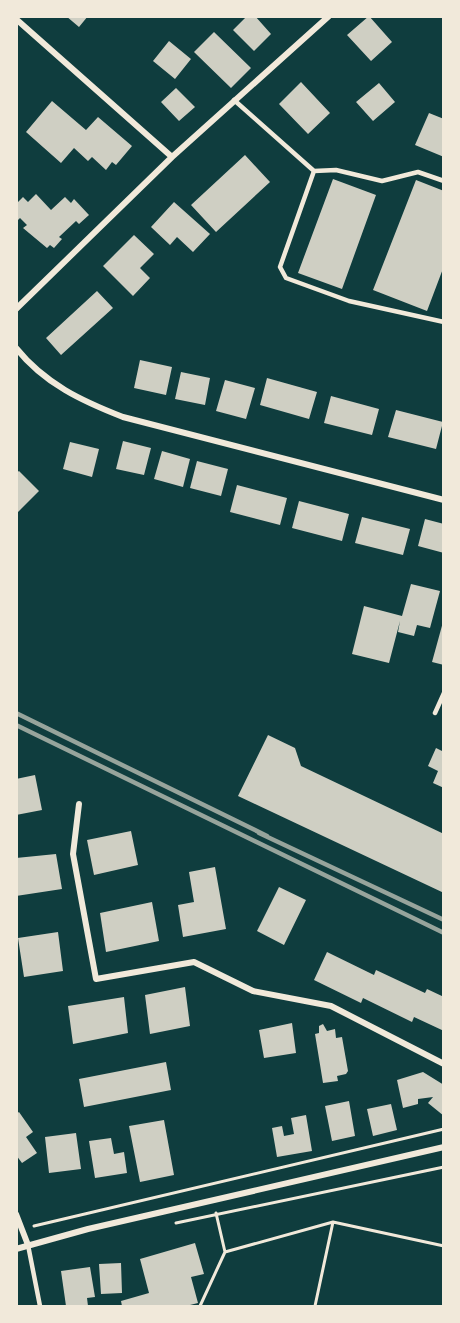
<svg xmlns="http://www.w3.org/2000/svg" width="460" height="1323" font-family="Karla,sans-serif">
<rect width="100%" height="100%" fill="#0f3d3e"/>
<path fill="#cfcfc3" d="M66 16H88L79 27Z
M247 16H255L271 34 254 51 233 30Z
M369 16 392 42 371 61 347 35Z
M214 32 251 68 231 88 194 52Z
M169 41 191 59 175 79 153 61Z
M301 82 330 113 308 134 279 104Z
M379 83 395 102 373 121 356 102Z
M176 88 195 107 179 121 161 102Z
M52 101 86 130 98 117 132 146 116 165 112 162 106 170 92 157 88 161 74 148 61 163 26 132Z
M429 113 444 119V157L415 145Z
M245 155 270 182 216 232 191 205Z
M333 179 376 195 342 289 298 273Z
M416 180 444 191V266L427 311 373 290Z
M36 194 51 210 65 197 71 203 74 199 89 215 79 224 76 221 59 237 62 239 54 248 50 245 47 248 23 228 27 225 20 218 16 222V204L23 197 28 202Z
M174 202 210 234 193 252 177 237 170 245 151 227Z
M134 235 154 254 140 268 150 278 133 296 103 266Z
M97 291 113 308 61 355 46 338Z
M140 360 172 367 166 395 134 388Z
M181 372 210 378 205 405 175 399Z
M267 378 317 392 309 419 260 405Z
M225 380 255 388 246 419 216 411Z
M331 396 379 409 372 435 324 423Z
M396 410 443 422 436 449 388 437Z
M123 441 151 448 144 475 116 469Z
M70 442 99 449 92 477 63 469Z
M162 451 190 459 183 487 154 479Z
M197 461 228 469 221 496 190 488Z
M19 471 39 491 16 514V473Z
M237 485 287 498 280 525 230 512Z
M299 501 349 514 342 541 292 528Z
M362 517 410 529 403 555 355 543Z
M425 519 444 524V553L418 546Z
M411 584 440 591 430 628 417 625 414 636 398 632 400 621 389 663 352 654 364 606 402 616Z
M443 622H444V665L432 662Z
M268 735 295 748 301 766 444 834V893L238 796Z
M436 748 444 752V788L433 783 438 771 428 766Z
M35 775 42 810 16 815V779Z
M131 831 138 865 94 875 87 840Z
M56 854 62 889 16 896V858Z
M215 867 226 929 183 937 178 905 194 902 189 872Z
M279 887 306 900 284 945 257 931Z
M152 902 159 941 106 952 100 913Z
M58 932 63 971 24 977 18 938Z
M327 952 374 975 376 970 425 993 427 989 444 997V1031L414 1017 412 1022 363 998 361 1003 314 980Z
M185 987 190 1026 150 1034 145 995Z
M124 997 128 1033 73 1044 68 1006Z
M292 1023 296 1053 264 1058 259 1030Z
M323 1024 327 1031 335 1029 336 1038 342 1037 348 1071 346 1074 337 1076 338 1081 323 1083 315 1034 319 1033V1026Z
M166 1062 171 1090 84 1107 79 1079Z
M423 1072 444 1085V1116L428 1103 433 1097 418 1099V1104L403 1108 397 1080Z
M349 1101 355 1136 332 1141 325 1106Z
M391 1104 397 1130 373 1136 367 1109Z
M19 1112 33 1132 26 1137 37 1153 22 1163 16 1155V1114Z
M306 1115 312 1151 277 1157 272 1128 282 1126 284 1136 294 1134 291 1118Z
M164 1120 174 1175 140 1182 129 1126Z
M76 1133 81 1169 49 1173 45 1137Z
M111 1138 114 1154 124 1152 127 1173 95 1178 89 1141Z
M195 1243 204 1274 191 1277 198 1303 186 1306H122L121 1301 149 1293 140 1259Z
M121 1263 122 1293 101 1294 99 1264Z
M90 1267 95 1297 87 1298 88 1306H66L61 1271Z"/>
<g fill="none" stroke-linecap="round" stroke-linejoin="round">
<path stroke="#f1e9da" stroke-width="3" d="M216 1213 225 1252
M176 1223 444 1167
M34 1226 444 1129
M200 1306 225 1252 333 1222 444 1246
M315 1306 333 1222"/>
<path stroke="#f1e9da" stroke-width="4.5" d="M234 100 314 171 336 170 382 181 418 172 444 181
M314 171 280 267 286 278 349 301 444 322
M435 713 444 693
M28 1245 40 1306"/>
<path stroke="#f1e9da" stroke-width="6" d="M16 19 172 157
M16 309 172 157 329 16
M16 348C45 384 82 401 123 417L444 500
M79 804 73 854 96 979 194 962 253 991 331 1006 444 1064
M16 1214 28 1245
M16 1249 88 1229 444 1147"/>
<path stroke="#97a49c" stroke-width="4.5" d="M16 713 267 836
M16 725 444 933
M259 833 444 920"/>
</g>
<rect width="460" height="1323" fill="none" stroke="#f1e9da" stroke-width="36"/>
</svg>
